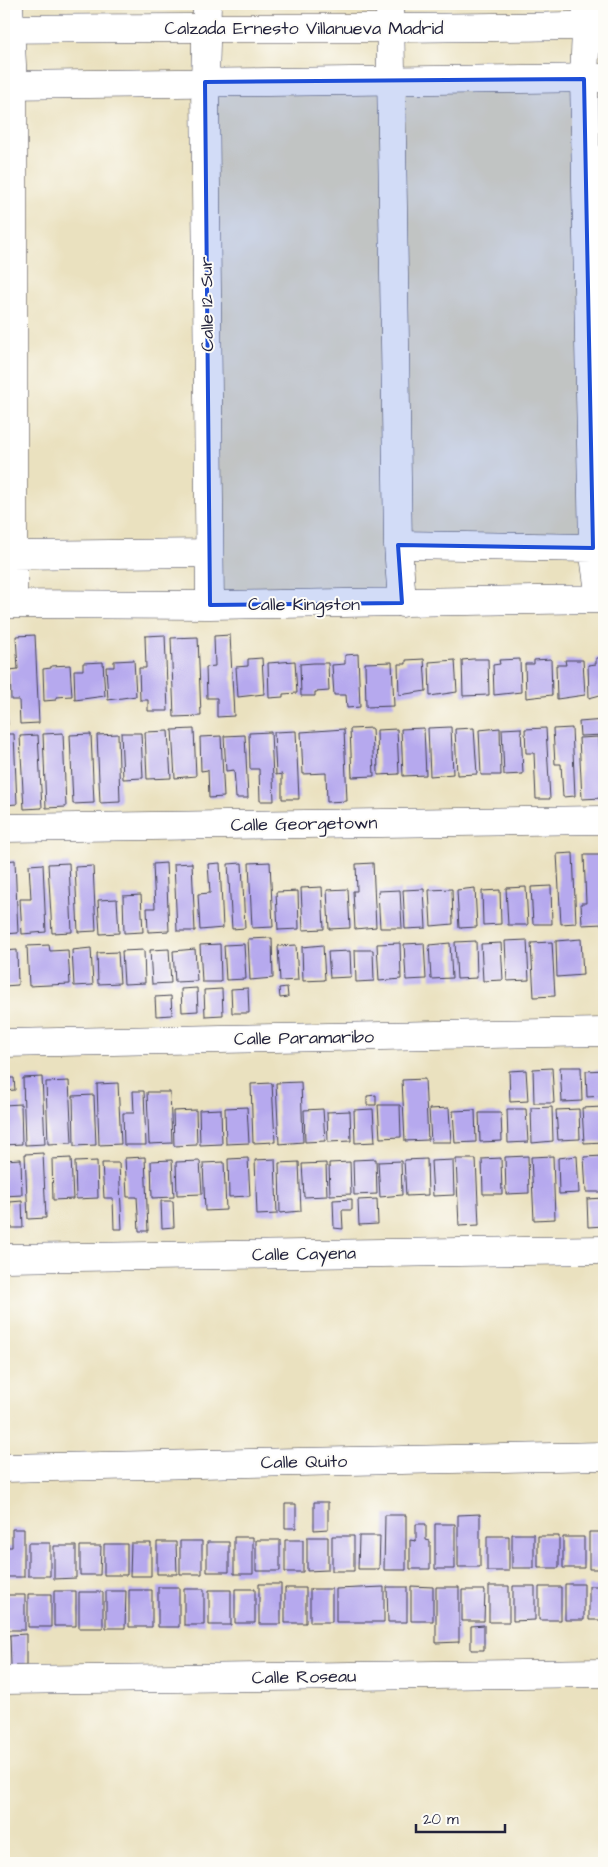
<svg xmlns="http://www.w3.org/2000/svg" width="608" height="1867" font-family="'Architects Daughter',sans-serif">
<rect width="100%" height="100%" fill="#fdfcf7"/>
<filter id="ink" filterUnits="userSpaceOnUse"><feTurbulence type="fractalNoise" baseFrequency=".02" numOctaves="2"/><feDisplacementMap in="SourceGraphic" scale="10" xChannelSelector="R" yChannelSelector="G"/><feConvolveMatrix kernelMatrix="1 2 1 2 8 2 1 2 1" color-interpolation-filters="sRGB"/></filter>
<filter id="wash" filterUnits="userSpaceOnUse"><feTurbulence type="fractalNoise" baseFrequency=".0096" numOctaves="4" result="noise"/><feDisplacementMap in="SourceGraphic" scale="20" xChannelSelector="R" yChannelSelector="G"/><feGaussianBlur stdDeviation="1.12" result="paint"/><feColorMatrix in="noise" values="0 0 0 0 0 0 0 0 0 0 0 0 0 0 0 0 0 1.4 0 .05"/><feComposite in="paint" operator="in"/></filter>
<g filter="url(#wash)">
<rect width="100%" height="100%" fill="#eae1bf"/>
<g id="blocks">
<path fill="#b6a9ee" d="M35 635 39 723 20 724 19 700H11L10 670 18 669 16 636Z
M165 635 168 711H148V700H140L139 668H146L145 636Z
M230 635 234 716 217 717V698H207L206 667 215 666 214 636Z
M198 637 201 716 174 717 171 638Z
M358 654 360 707 347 708 346 695H334L332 665 345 664V655Z
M262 658 264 694 238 697 236 667 248 666V659Z
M596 658H604V694L589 698 588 665 596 664Z
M424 659 426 691 399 695 398 664H406V660Z
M473 659H488L489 695 463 696 462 660Z
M520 659 521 692 494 695 493 665 500 664 499 660Z
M551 659 552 695 526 698 525 664H534V660Z
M134 660 136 696 108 700 106 667H114V661Z
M455 660 457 692 430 696 429 662Z
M565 660H583L585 695 557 699 556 665H566Z
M295 661 297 693 283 694V697L269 698 268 663Z
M103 662 105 696 75 700 74 670H83V663Z
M392 662 394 706 366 707 365 663Z
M314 663H328L329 691 315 692V696H301L300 664Z
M70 665 72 696 56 697V700L44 701 43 669 51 668V666Z
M4 673 8 725H4Z
M604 720V735L580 736 579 722Z
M451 727 453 774 430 776 428 728Z
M372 728 374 776 352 777 350 729Z
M424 728 426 775 403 776 401 729Z
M474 728 477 774 457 775 455 729Z
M500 728 501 775H481L479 730Z
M521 728 523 774 504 775 502 729Z
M546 728 550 799H536L534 753H526L525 729Z
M572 728 575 796 563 797 561 764H555L553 729Z
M194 729 196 776 175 778 172 730Z
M344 729 347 801 327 802 326 773 303 774 301 732Z
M397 729 399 774 378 775 377 730Z
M168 731 171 778 147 779 145 732Z
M296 731 299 799H282V774L276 775 274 732Z
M271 732 274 801H260L259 769H250L249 733Z
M63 733 66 807 46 808 43 734Z
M121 733H141L143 778 123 779Z
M4 734H14L17 804 4 805Z
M91 734 94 803 73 804 70 735Z
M118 734 120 802 100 803 97 735Z
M38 735 42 808 24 809 20 736Z
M245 735 248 798H236L234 770 226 771 224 736Z
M221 736 224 797 209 798 208 770 201 771 200 737Z
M599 737 602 798 582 799 579 738Z
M573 853 576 923 561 924 557 854Z
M584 855H600L603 924 582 925 581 903H586Z
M15 860 18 933 4 934V861Z
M270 862 273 927 252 928 249 863Z
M69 863 72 932 52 933 48 864Z
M166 863 169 931 148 932 147 908H155L153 864Z
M192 863 195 931H177L174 864Z
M220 863 223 928 200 930 198 894 210 893 208 864Z
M242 863 245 928 232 929 228 864Z
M373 863 376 927 355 929 353 891H357L356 864Z
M43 864 46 932 22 934 20 899H31L29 865Z
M93 866 96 931 78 932 75 867Z
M551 886 552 924H533L531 887Z
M322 887 324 929 303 930 301 888Z
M526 887 528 925H508L506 888Z
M475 888 477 927 459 928 457 890Z
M348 889 350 928 329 929 327 890Z
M424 889 426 928 405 929 403 890Z
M452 889 453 924 431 926 429 890Z
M400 890 402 928H380L378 891Z
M500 890 501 924 483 925 482 891Z
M298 891 299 929 278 930 276 892Z
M141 895 143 932 124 933 123 896Z
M117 899 119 933 100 934 98 900Z
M272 938 273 978 250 980 248 939Z
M581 939 583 975 557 977 556 941Z
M527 940 529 980 507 981 505 941Z
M476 941 477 978 457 979 455 942Z
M552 942 555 996 534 997 531 943Z
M400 943 401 979 379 981 377 944Z
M424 943 426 979 406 980 404 944Z
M450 943 452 978 431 979 429 945Z
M501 943 503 980 483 981 481 944Z
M220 944 221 982H202L200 945Z
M244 944 246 979 226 980 224 945Z
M49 945 50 951 68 950 70 984 29 986 27 946Z
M296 945 298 980 280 981 278 946Z
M323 945 325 980 303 981 302 947Z
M91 948 93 985 74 986 72 950Z
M169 949 171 983 152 984 150 950Z
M195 949 197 981 175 982 173 951Z
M17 950 18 985 4 986V951Z
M144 950 145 983 124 984 122 951Z
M355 950H373L374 981 356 982Z
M350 951 351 977 330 978 328 952Z
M118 952 120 983 98 984 97 953Z
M287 987 288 997 280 998 279 988Z
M197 988 198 1011 182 1012 181 989Z
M248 988 249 1013H232L231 989Z
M222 989 223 1015 205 1016 204 990Z
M171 996 172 1015 156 1016 155 997Z
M560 1067H581L582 1101 562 1102Z
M552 1068 554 1103H534L533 1069Z
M526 1070 528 1101 510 1102 509 1071Z
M604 1070V1096L587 1097 586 1071Z
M42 1077 45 1144 25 1145 23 1078Z
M4 1078H14L15 1090 4 1091Z
M425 1079 428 1140 405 1141 402 1080Z
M69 1081 72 1143 48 1144 46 1082Z
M301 1082 303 1142 279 1144 276 1083Z
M118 1083 121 1144 99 1145 97 1084Z
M272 1083 275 1142 253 1143 251 1084Z
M133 1091H144L146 1145H124L123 1113H134Z
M147 1092H170L172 1143 149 1144Z
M94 1095 96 1145 74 1146 73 1096Z
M376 1095V1105H367V1096Z
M21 1104 22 1144 4 1145V1105Z
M378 1105H400L401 1137 380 1138Z
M247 1107 249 1143 226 1144 225 1108Z
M552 1107 553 1141 532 1143 531 1108Z
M603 1107 604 1142 584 1143 582 1108Z
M449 1108 451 1142H431L429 1109Z
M221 1109 222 1144 200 1145 199 1110Z
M323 1109 325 1141 305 1142 304 1110Z
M373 1109 375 1142 355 1143 354 1110Z
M507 1109H526L528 1142 508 1143Z
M579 1109 580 1139 558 1140 556 1110Z
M196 1110 197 1145 174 1146 173 1111Z
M475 1110 476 1142 455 1143 453 1111Z
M350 1111 351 1141 328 1142 327 1112Z
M479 1113H501L502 1141 480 1142Z
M43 1153 46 1218 28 1219 25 1154Z
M528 1156 529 1193 506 1194 505 1157Z
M553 1156 555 1219 534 1220 531 1157Z
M577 1156 579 1193 559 1194 558 1158Z
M603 1156 604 1192H586L584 1157Z
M145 1157 148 1231H139L137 1197H127L125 1158Z
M71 1158 73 1199 53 1200 52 1159Z
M248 1158 250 1196 229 1197 228 1159Z
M501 1158 502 1194H483L482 1159Z
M21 1159 22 1195 4 1196V1160Z
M275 1159 277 1214 257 1215 255 1160Z
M376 1159 377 1194 354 1195 353 1160Z
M427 1159 428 1195 406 1196 404 1160Z
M456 1159H476L479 1225 459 1226Z
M172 1160 174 1197 152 1198 151 1161Z
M453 1160 454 1195 433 1196 431 1161Z
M97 1161 98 1198 76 1199 75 1162Z
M200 1161 202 1194 177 1195 176 1162Z
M401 1161 402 1195 380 1197 378 1162Z
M224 1162 226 1210 205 1211 203 1163Z
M299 1162 301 1211 280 1213 279 1163Z
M350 1162 351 1194 330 1195 329 1163Z
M102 1163H119L122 1229H114L113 1198H104Z
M326 1163 327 1196 304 1197 302 1164Z
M604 1198V1226L588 1227 587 1199Z
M352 1199V1210H342L343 1229 334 1228 333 1200Z
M377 1199 378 1224 359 1225 358 1200Z
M22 1201 23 1228H11L10 1202Z
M161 1201H173L174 1227 162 1228Z
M314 1502H328V1529L314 1530Z
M285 1504H296V1528H285Z
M480 1514V1567H458V1515Z
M385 1515H406V1570H384Z
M416 1524H426V1540L430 1541V1569H410V1540L416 1541Z
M435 1524H455V1569H435Z
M12 1529H24V1577H4V1547H12Z
M589 1532H604V1569H589Z
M512 1534H534V1568H512Z
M332 1536H354V1571H332Z
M359 1536H380L379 1569H358Z
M487 1536H509V1571H487Z
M538 1536H559V1568H538Z
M234 1537H253V1574H234Z
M307 1537H328V1570L307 1571Z
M563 1537H584V1568H563Z
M256 1540H280V1571H256Z
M285 1540H303V1572H285Z
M180 1541H202V1574H180Z
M157 1542H176L177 1574H157Z
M207 1542H229V1572H207Z
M28 1543H50V1576H28Z
M131 1543H151V1576H130Z
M104 1544H127V1575H104Z
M54 1546H76V1578L54 1579Z
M80 1546H101L100 1575H80Z
M259 1584H281V1624H259Z
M565 1584H584V1620H565Z
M411 1586 433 1587V1621H411Z
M489 1586H509V1622H489Z
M513 1586H535V1620L513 1621Z
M589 1586H604V1620H589Z
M158 1587H179V1627H158Z
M384 1587V1622H336V1589Z
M387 1587H407V1622H388Z
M436 1587H459V1642L436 1643Z
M539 1587H561V1620H539Z
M285 1588H306V1623H285Z
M184 1589H204V1625H184Z
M235 1589H255V1623H235Z
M310 1589H332V1622H310Z
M129 1590H152V1627H129Z
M209 1590H231V1625H209Z
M462 1590H485L484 1621H462Z
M54 1591H76V1626H54Z
M106 1591H126L125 1628H106Z
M79 1592H103V1628H79Z
M28 1594H51V1627H28Z
M4 1595H25V1630H4Z
M484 1625V1650H471V1626Z
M26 1634V1666H11L10 1635Z"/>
</g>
</g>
<g filter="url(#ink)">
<use href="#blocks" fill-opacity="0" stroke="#403f4f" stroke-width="1"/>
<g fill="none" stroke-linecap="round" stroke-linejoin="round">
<defs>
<path id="minor" d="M9 4 13 85V604
M207 4 205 82 210 605
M390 4 398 545 402 603
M587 4 584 79 593 548 600 599
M398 545 593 548
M11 555 209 553
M4 604 210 605 604 599
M4 828 604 820
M4 1043 604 1032
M4 1258 604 1250
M4 1468 604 1456
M4 1680 604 1673"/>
<path id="tertiary" d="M4 29C204 26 404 31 604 25
M4 85 604 78"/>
</defs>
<use href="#minor" stroke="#403f4f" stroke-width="29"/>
<use href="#tertiary" stroke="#403f4f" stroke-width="29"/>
<use href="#minor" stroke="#fff" stroke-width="28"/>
<use href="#tertiary" stroke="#fff" stroke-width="28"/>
</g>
</g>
<path fill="#1d4ed8" fill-opacity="0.2" stroke="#1d4ed8" stroke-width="4" stroke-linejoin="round" d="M584 79 593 548 398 545 402 603 210 605 205 82Z"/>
<g text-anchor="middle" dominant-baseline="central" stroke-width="4" stroke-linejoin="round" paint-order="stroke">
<g font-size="18" fill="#22223b" stroke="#fdfcf7">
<text x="304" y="28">Calzada Ernesto Villanueva Madrid</text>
<text transform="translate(207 304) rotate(-91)">Calle 12 Sur</text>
<text x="304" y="604">Calle Kingston</text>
<text transform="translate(304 824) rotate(-1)">Calle Georgetown</text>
<text transform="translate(304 1038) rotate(-1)">Calle Paramaribo</text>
<text transform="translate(304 1254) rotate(-1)">Calle Cayena</text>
<text transform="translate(304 1462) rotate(-1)">Calle Quito</text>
<text transform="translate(304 1677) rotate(-1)">Calle Roseau</text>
</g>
</g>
<rect width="608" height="1867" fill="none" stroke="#fdfcf7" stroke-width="20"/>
<path d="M416 1824v8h89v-8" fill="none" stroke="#22223b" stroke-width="2.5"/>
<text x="423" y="1824" font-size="15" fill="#22223b" stroke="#fdfcf7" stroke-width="4" paint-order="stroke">20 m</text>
</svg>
